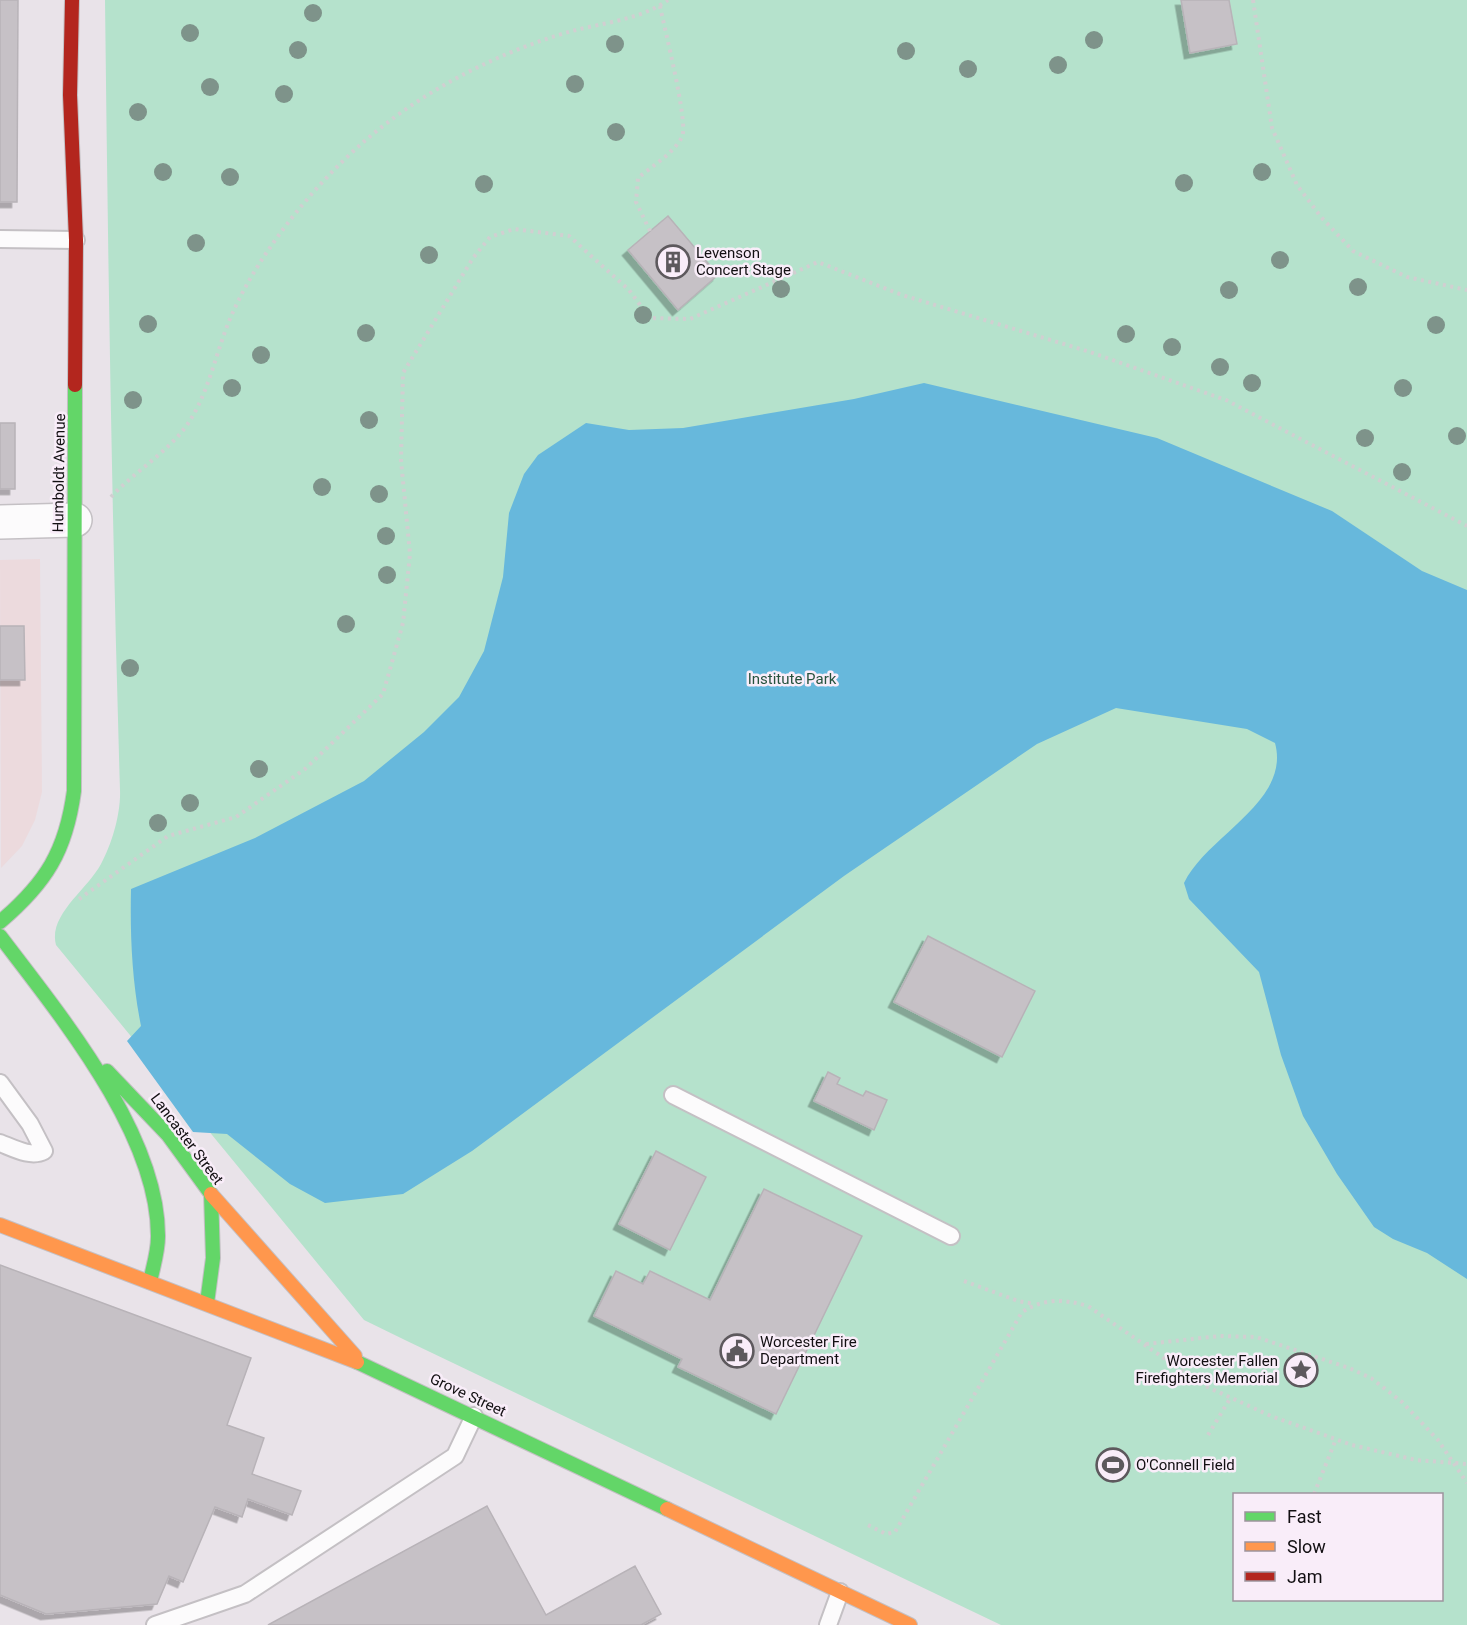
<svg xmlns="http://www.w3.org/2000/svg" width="1467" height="1625" font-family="Roboto,sans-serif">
<defs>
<filter id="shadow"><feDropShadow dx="-5.5" dy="5.5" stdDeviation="0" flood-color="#0004"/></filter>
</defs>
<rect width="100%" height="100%" fill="#e9e3e9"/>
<path fill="#ecdadd" d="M40 559 42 792 35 820 22 846 1 868 0 560Z"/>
<path fill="#b5e2cc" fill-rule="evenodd" d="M105 0H1467V1625H1001L407 1341 364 1320 56 945C48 915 87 890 101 864 112 844 121 813 120 790 112 527 108 263 105 0ZM1234 1494H1442V1600H1234Z"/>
<path fill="#67b8dc" d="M924 383 1157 438 1332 511 1422 571 1467 590V1279L1427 1253 1393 1239 1374 1227 1337 1174 1303 1116 1281 1055 1259 972 1189 899 1184 883C1207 835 1291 802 1275 743L1247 729 1116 708 1037 744 844 876 472 1151 403 1194 325 1203 290 1184 227 1134 193 1132 127 1041 141 1026C132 981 130 936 131 889L255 838 364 781 424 732 459 697 484 651 503 577 509 513 524 474 538 455 586 423 629 430 683 428 854 399Z"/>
<path fill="#c6c1c6" stroke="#b8b3b8" stroke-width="1.5" filter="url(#shadow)" d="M0 0H18L17 202H0Z
M1181 0H1229L1237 44 1190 53Z
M668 216 718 275 678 310 628 250Z
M0 423H15V489H0Z
M0 626H24L25 680H0Z
M928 936 1035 991 1002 1057 894 1002Z
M828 1072 840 1078 837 1084 863 1096 866 1091 887 1100 874 1130 814 1101Z
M656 1151 706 1177 670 1250 619 1224Z
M764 1189 862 1236 776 1414 678 1367 682 1359 594 1316 616 1271 643 1284 650 1271 710 1300Z
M0 1265 251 1358 227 1425 264 1438 252 1474 301 1491 292 1515 248 1499 242 1517 215 1507 183 1582 169 1576 157 1604 46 1614 0 1595Z
M0 1265 251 1358 227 1425 264 1438 252 1474 301 1491 292 1515 248 1499 242 1517 215 1507 183 1582 169 1576 157 1604 46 1614 0 1595Z
M487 1506 546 1615 635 1566 661 1614 641 1625H268Z"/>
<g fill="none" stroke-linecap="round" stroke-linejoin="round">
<defs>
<path id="lane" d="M0 239 76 240
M0 1083 30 1124 44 1151C31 1158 13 1148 0 1143
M673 1095 951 1236
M155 1625 245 1594 455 1456 474 1416
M828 1625 840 1592"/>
<path id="street" d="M0 522 75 520"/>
<path id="fast" d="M0 922C46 883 66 851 74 791L75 385
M0 936C59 1014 159 1134 158 1237 158 1252 153 1267 150 1282
M107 1071 168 1135 211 1194 213 1258 207 1303
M357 1362 667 1509"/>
<path id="slow" d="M211 1194 355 1356
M0 1225 357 1362
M667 1509 910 1625"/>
<path id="jam" d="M72 0 70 95 76 240 75 385"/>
</defs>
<use href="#lane" stroke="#c4c0c4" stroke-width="20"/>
<use href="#street" stroke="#c4c0c4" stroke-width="36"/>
<use href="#fast" stroke="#c4c0c4" stroke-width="16"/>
<use href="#slow" stroke="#c4c0c4" stroke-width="16"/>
<use href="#jam" stroke="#c4c0c4" stroke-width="16"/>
<path stroke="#d1cfd1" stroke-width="4" stroke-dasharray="3 4.5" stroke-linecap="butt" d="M1253 0 1272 128 1297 185 1321 217 1353 251 1407 277 1467 290
M650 231 636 202 638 178C652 166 673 154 682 137 689 124 664 27 660 6
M111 497C134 472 167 453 187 425 210 392 216 349 233 312 263 245 328 167 387 123 439 83 502 52 565 33 598 23 639 21 668 0
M79 899 168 836 236 817 305 769 383 694 403 623 410 554 401 460 403 373 473 258 490 237 514 229 569 236 629 290 650 318 690 319 818 262 902 295 1087 351 1226 400 1467 526
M964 1281 1018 1301 1034 1304
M1146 1344 1220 1336 1256 1337 1349 1368 1371 1378 1402 1402 1438 1440 1467 1483
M1208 1435 1231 1397
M1314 1494 1336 1439
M868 1525 886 1534 895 1532 1022 1312C1045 1298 1063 1299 1088 1306L1203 1385 1271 1416 1352 1445 1416 1460 1467 1464"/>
<use href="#lane" stroke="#fcfbfc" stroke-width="16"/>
<use href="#street" stroke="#fcfbfc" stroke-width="33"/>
<use href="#fast" stroke="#63d668" stroke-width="14"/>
<use href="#slow" stroke="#ff974d" stroke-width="14"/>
<use href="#jam" stroke="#b3261e" stroke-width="14"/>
</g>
<g fill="#7e938a">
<circle cx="313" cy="13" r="9"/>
<circle cx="190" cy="33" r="9"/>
<circle cx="1094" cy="40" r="9"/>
<circle cx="615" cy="44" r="9"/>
<circle cx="298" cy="50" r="9"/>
<circle cx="906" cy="51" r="9"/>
<circle cx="1058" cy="65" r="9"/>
<circle cx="968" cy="69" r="9"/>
<circle cx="575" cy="84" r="9"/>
<circle cx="210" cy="87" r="9"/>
<circle cx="284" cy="94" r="9"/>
<circle cx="138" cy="112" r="9"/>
<circle cx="616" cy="132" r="9"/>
<circle cx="163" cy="172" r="9"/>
<circle cx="1262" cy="172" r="9"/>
<circle cx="230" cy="177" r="9"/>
<circle cx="1184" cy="183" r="9"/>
<circle cx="484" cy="184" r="9"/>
<circle cx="196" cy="243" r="9"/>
<circle cx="429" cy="255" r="9"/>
<circle cx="1280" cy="260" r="9"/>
<circle cx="1358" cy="287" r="9"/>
<circle cx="781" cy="289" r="9"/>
<circle cx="1229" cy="290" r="9"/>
<circle cx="643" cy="315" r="9"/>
<circle cx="148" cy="324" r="9"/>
<circle cx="1436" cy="325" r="9"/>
<circle cx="366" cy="333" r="9"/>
<circle cx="1126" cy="334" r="9"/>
<circle cx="1172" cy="347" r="9"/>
<circle cx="261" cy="355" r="9"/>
<circle cx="1220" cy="367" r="9"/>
<circle cx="1252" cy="383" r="9"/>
<circle cx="232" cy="388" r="9"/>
<circle cx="1403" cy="388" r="9"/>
<circle cx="133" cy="400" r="9"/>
<circle cx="369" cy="420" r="9"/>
<circle cx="1457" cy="436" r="9"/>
<circle cx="1365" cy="438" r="9"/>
<circle cx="1402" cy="472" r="9"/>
<circle cx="322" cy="487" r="9"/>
<circle cx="379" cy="494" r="9"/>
<circle cx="386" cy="536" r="9"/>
<circle cx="387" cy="575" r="9"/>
<circle cx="346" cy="624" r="9"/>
<circle cx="130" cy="668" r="9"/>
<circle cx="259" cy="769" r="9"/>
<circle cx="190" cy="803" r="9"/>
<circle cx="158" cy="823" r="9"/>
</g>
<defs>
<symbol id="building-ring" viewBox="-11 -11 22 22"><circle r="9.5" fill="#f9edf9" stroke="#5d595d" stroke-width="1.5"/><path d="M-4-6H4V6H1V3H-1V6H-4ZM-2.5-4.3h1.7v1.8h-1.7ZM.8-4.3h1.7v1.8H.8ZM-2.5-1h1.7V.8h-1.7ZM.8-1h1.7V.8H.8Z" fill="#5d595d"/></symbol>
<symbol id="civic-ring" viewBox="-11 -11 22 22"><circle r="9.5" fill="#f9edf9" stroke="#5d595d" stroke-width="1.5"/><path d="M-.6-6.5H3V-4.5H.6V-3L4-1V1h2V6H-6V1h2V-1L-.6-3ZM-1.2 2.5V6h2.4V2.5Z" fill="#5d595d"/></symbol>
<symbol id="sight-ring" viewBox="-11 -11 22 22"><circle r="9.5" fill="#f9edf9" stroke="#5d595d" stroke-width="1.5"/><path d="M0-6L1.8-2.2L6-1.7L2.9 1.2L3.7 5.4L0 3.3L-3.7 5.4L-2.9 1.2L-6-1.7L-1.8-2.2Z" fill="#5d595d"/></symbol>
<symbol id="stadium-ring" viewBox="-11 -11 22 22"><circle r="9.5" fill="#f9edf9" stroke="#5d595d" stroke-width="1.5"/><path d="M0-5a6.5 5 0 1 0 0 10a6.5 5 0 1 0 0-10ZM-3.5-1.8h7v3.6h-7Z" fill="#5d595d"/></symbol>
</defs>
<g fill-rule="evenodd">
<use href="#building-ring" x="654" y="243" width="38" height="38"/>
<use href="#civic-ring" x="718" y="1332" width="38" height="38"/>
<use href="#sight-ring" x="1282" y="1351" width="38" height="38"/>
<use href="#stadium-ring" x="1094" y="1446" width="38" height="38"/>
</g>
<g text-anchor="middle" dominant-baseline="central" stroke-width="5" stroke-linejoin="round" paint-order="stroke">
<g font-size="15" fill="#120f12" stroke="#f9edf9" text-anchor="start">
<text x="696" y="253">Levenson<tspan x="696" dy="17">Concert Stage</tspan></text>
<text x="760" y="1342">Worcester Fire<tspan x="760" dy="17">Department</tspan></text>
<text x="1278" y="1361" text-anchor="end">Worcester Fallen<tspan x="1278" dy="17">Firefighters Memorial</tspan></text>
<text x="1136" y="1465">O'Connell Field</text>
</g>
<g font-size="15" fill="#120f12" stroke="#f9edf9">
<text transform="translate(59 473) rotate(-89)">Humboldt Avenue</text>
<text transform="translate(187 1139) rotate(53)">Lancaster Street</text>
<text transform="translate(468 1395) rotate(25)">Grove Street</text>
</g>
<g font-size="15" fill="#26523d" stroke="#f9edf9">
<text x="792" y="679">Institute Park</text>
</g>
</g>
<rect x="1233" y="1493" width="210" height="108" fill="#f9edf9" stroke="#9d949d" stroke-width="1.5"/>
<rect x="1245" y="1512" width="30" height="9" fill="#63d668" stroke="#9d949d" stroke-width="1.5"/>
<text x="1287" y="1523" font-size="18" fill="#120f12">Fast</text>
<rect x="1245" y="1542" width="30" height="9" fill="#ff974d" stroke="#9d949d" stroke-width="1.5"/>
<text x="1287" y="1553" font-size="18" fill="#120f12">Slow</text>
<rect x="1245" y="1572" width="30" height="9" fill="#b3261e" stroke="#9d949d" stroke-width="1.5"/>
<text x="1287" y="1583" font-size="18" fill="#120f12">Jam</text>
</svg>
